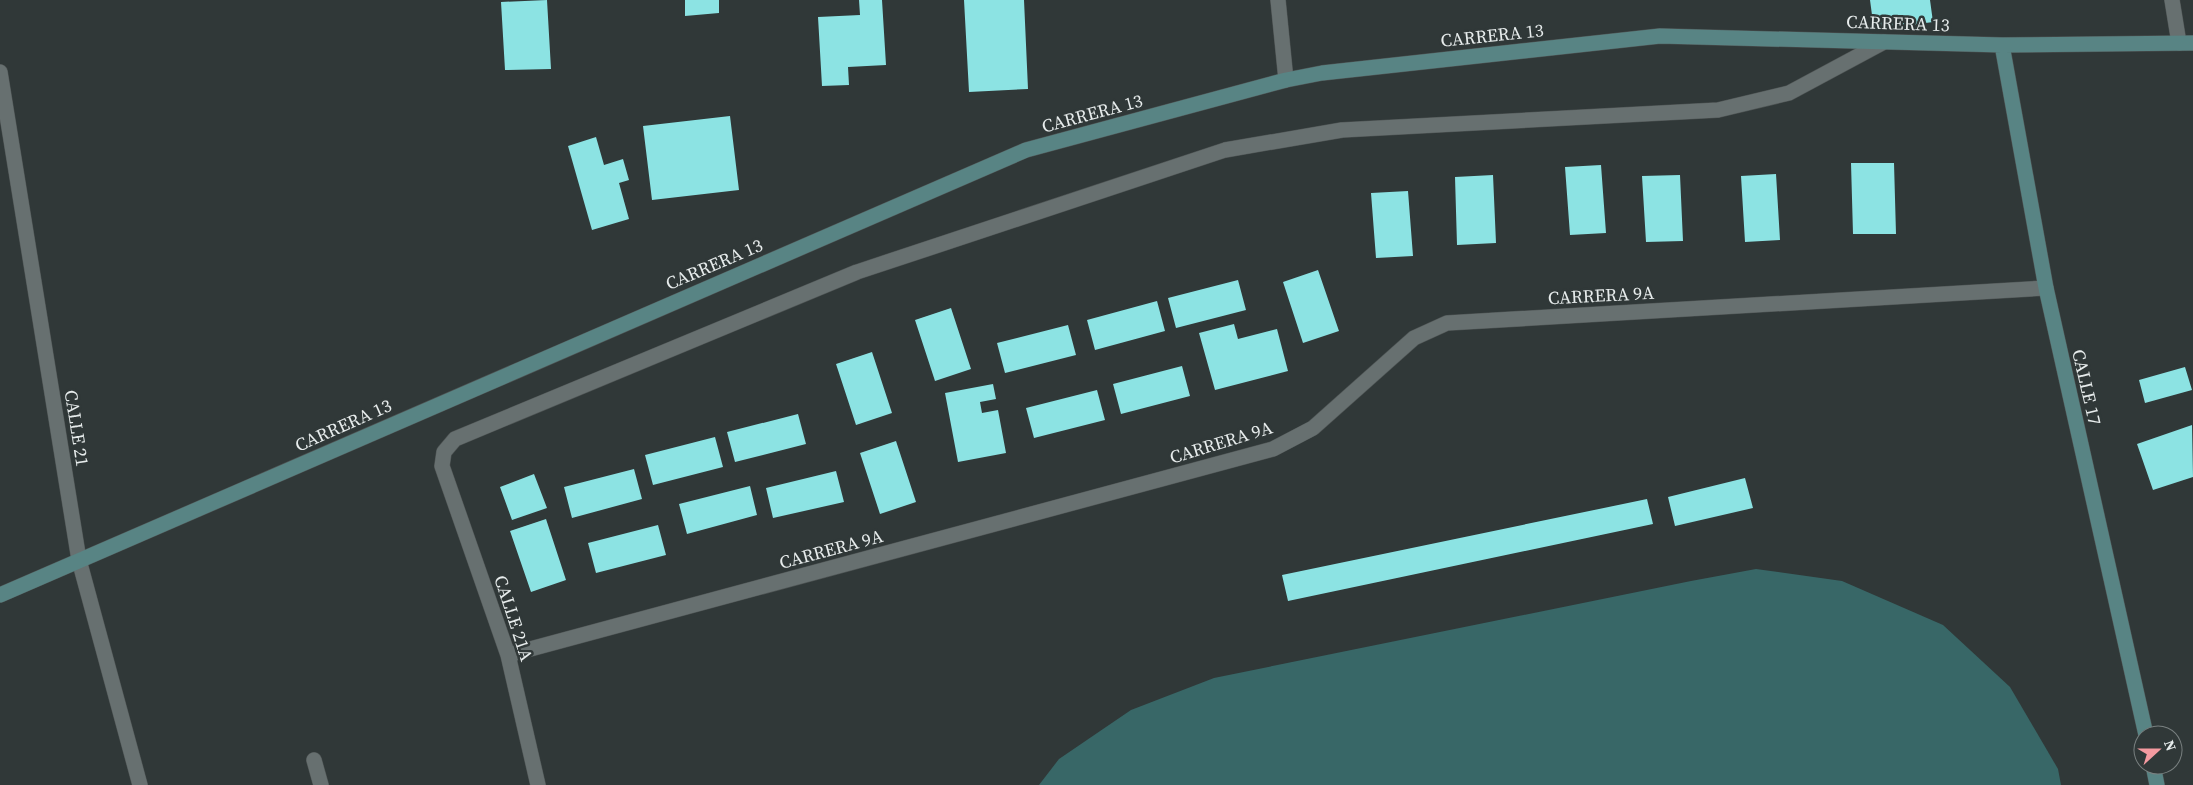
<svg xmlns="http://www.w3.org/2000/svg" width="2193" height="785" font-family="'Source Serif 4',serif">
<rect width="100%" height="100%" fill="#303838"/>
<path fill="#386767" d="M1756 569 1842 581 1943 625 2010 687 2058 769 2061 785H1039L1059 759 1131 710 1214 678 1691 581Z"/>
<path fill="#8ce3e3" d="M547 0 551 69 505 70 501 2Z
M685 0H719V13L685 16Z
M859 0H882L886 65 848 67 849 85 822 86 818 17 860 15Z
M964 0H1024L1028 89 969 92Z
M1870 0H1930L1933 22 1874 30Z
M730 116 739 190 652 200 643 126Z
M596 137 604 165 623 159 629 180 619 183 629 219 592 230 568 146Z
M1851 163H1894L1896 234H1853Z
M1601 165 1606 233 1570 235 1565 167Z
M1776 174 1780 240 1745 242 1741 176Z
M1493 175 1496 243 1457 245 1455 177Z
M1680 175 1683 241 1646 242 1642 176Z
M1408 191 1413 256 1376 258 1371 193Z
M1318 270 1339 331 1303 343 1283 282Z
M1238 280 1246 310 1176 328 1168 298Z
M1157 301 1165 331 1095 350 1087 320Z
M951 308 971 369 935 381 915 320Z
M1234 324 1238 339 1277 329 1288 371 1215 390 1199 333Z
M1068 325 1076 355 1005 373 997 343Z
M872 352 892 413 856 425 836 364Z
M1182 366 1190 396 1121 414 1113 384Z
M2185 367 2192 390 2145 403 2139 380Z
M993 384 996 399 980 402 982 413 998 410 1006 453 958 462 945 393Z
M1097 390 1105 420 1034 438 1026 408Z
M798 414 806 444 735 462 727 432Z
M2192 425 2193 477 2153 490 2137 444Z
M715 437 723 467 653 485 645 455Z
M896 441 916 502 880 514 860 453Z
M634 469 642 499 572 518 564 487Z
M836 471 844 502 773 518 766 488Z
M534 474 547 508 512 520 500 487Z
M1745 478 1753 508 1675 526 1668 497Z
M750 486 757 515 687 534 679 504Z
M1647 499 1653 524 1288 601 1282 575Z
M546 519 566 580 531 592 510 531Z
M658 525 666 555 596 573 588 543Z"/>
<g fill="none" stroke-linecap="round" stroke-linejoin="round">
<defs>
<path id="street" d="M1278 0 1286 80
M2172 0 2179 43
M0 72 79 560 140 785
M508 655 1273 449 1313 428 1414 338 1447 323 2046 288
M314 760 321 785
M538 785 508 655 442 466 444 452 455 439 857 272 1225 150 1342 130 1718 110 1789 93 1884 42"/>
<path id="secondary" d="M2002 45 2046 288 2146 735
M0 595 1026 150 1286 80 1322 73 1660 36 2002 45 2193 43
M2153 765 2157 785"/>
</defs>
<use href="#street" stroke="#4e5454" stroke-width="16"/>
<use href="#secondary" stroke="#4e5454" stroke-width="16"/>
<use href="#street" stroke="#677070" stroke-width="15"/>
<use href="#secondary" stroke="#588484" stroke-width="15"/>
</g>
<g text-anchor="middle" dominant-baseline="central" stroke-width="5" stroke-linejoin="round" paint-order="stroke">
<g font-size="18" fill="#e7ecec" stroke="#303838">
<text transform="translate(1898 23) rotate(2)">CARRERA 13</text>
<text transform="translate(1492 35) rotate(-6)">CARRERA 13</text>
<text transform="translate(1092 113) rotate(-15)">CARRERA 13</text>
<text transform="translate(714 264) rotate(-23)">CARRERA 13</text>
<text transform="translate(1601 295) rotate(-3)">CARRERA 9A</text>
<text transform="translate(2087 387) rotate(77)">CALLE 17</text>
<text transform="translate(343 425) rotate(-24)">CARRERA 13</text>
<text transform="translate(77 428) rotate(81)">CALLE 21</text>
<text transform="translate(1221 442) rotate(-17)">CARRERA 9A</text>
<text transform="translate(831 549) rotate(-15)">CARRERA 9A</text>
<text transform="translate(514 618) rotate(72)">CALLE 21A</text>
</g>
</g>
<g transform="translate(2158 750) rotate(69)"><circle r="24" fill="#303838" stroke="#798080"/>
<path d="M0-4L9 19L0 12L-9 19Z" fill="#f49aa0"/>
<text y="-8" font-size="14" font-weight="bold" text-anchor="middle" fill="#e7ecec">N</text>
</g>
</svg>
